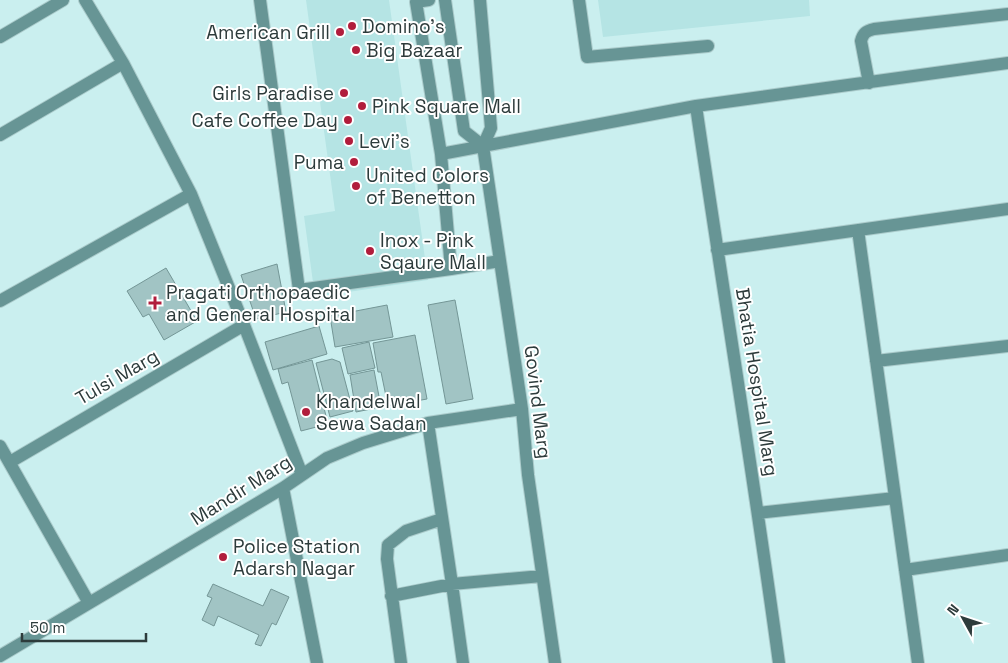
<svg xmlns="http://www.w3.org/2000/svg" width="1008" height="663" font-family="'Space Grotesk',sans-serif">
<rect width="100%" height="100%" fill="#caefef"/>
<path fill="#b5e4e4" d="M306 0H389L428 280 315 297 304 216 335 211Z
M598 0H809L810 16 603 37Z"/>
<path fill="#a1c4c4" stroke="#749696" d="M277 264 286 312 256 319 241 275Z
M166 268 197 321 164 340 149 314 143 317 127 291Z
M455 300 473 399 446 404 428 305Z
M387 305 393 337 335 347 330 316Z
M319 326 327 354 273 370 265 342Z
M415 335 427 399 388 406 381 372H378L373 343Z
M369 342 375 368 348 374 342 348Z
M332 359 340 362 353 411 330 417 316 363Z
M312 360 328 424 301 431 288 382 282 384 278 369Z
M374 370 381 407 356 412 350 375Z
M213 584 263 606 271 589 289 597 276 625 272 623 261 646 255 644 259 635 218 616 214 626 202 620 212 598 207 596Z"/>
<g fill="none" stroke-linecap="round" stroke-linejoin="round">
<defs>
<path id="minor" d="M85 0 123 63 191 194 244 325 302 475
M260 0 299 290 451 269 441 154
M429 0 416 2 441 154 696 106 1008 63
M445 0 464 131 483 146
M480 0 491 128 483 146 522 409 528 475 555 663
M579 0 587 57 708 46
M0 37 63 0
M869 83 861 41C863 33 866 31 874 29L1008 14
M696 106C723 292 754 477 779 663
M0 135 123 63
M858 230 918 663
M717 250 1008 209
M451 269 500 261
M0 301 191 194
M876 361 1008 346
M428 423 452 584 463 663
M0 446 89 603
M10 462 244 325
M283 488 317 663
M758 513 895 498
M905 570 1008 555
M391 596 452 584 542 576
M0 656 283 488 327 458 363 443 428 423 522 409
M401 663 387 559 388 545 406 531 442 519"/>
</defs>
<use href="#minor" stroke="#abcbcb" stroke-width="14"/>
<use href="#minor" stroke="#679595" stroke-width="12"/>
</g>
<g fill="#b11d3c" stroke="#fff" stroke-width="2">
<circle cx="352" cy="26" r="5"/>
<circle cx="340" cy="32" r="5"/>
<circle cx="356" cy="50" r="5"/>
<circle cx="344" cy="93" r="5"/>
<circle cx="362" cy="106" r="5"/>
<circle cx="348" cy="120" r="5"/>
<circle cx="349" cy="141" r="5"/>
<circle cx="354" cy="162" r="5"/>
<circle cx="356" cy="186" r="5"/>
<circle cx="370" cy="251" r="5"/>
<path d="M152.5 295.5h5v5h5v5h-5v5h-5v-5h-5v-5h5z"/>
<circle cx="306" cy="412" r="5"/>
<circle cx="223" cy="557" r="5"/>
</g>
<g text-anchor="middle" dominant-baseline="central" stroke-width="4" stroke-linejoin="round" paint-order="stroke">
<g font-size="19" fill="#2d3b3b" stroke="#fff" text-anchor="start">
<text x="362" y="26">Domino's</text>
<text x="330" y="32" text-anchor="end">American Grill</text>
<text x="366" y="50">Big Bazaar</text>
<text x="334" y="93" text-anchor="end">Girls Paradise</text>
<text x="372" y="106">Pink Square Mall</text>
<text x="338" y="120" text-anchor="end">Cafe Coffee Day</text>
<text x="359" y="141">Levi's</text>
<text x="344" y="162" text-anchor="end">Puma</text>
<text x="366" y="175">United Colors<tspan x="366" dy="22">of Benetton</tspan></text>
<text x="380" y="240">Inox - Pink<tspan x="380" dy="22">Sqaure Mall</tspan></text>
<text x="166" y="292">Pragati Orthopaedic<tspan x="166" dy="22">and General Hospital</tspan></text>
<text x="316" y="401">Khandelwal<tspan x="316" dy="22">Sewa Sadan</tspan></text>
<text x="233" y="546">Police Station<tspan x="233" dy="22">Adarsh Nagar</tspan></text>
</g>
<g font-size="19" fill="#2d3b3b" stroke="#fff">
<text transform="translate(117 377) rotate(-30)">Tulsi Marg</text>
<text transform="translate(757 382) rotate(81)">Bhatia Hospital Marg</text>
<text transform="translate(538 402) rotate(83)">Govind Marg</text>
<text transform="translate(241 490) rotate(-32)">Mandir Marg</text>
</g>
</g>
<g transform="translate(963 618) rotate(310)" stroke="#ffffff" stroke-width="4" paint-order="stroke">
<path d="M0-4L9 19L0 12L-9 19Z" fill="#2d3b3b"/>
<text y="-8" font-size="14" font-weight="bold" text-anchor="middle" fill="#2d3b3b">N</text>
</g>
<path d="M22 633v8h124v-8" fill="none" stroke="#2d3b3b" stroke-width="2.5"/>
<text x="30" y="633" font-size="15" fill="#2d3b3b" stroke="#ffffff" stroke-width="4" paint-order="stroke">50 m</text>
</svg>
